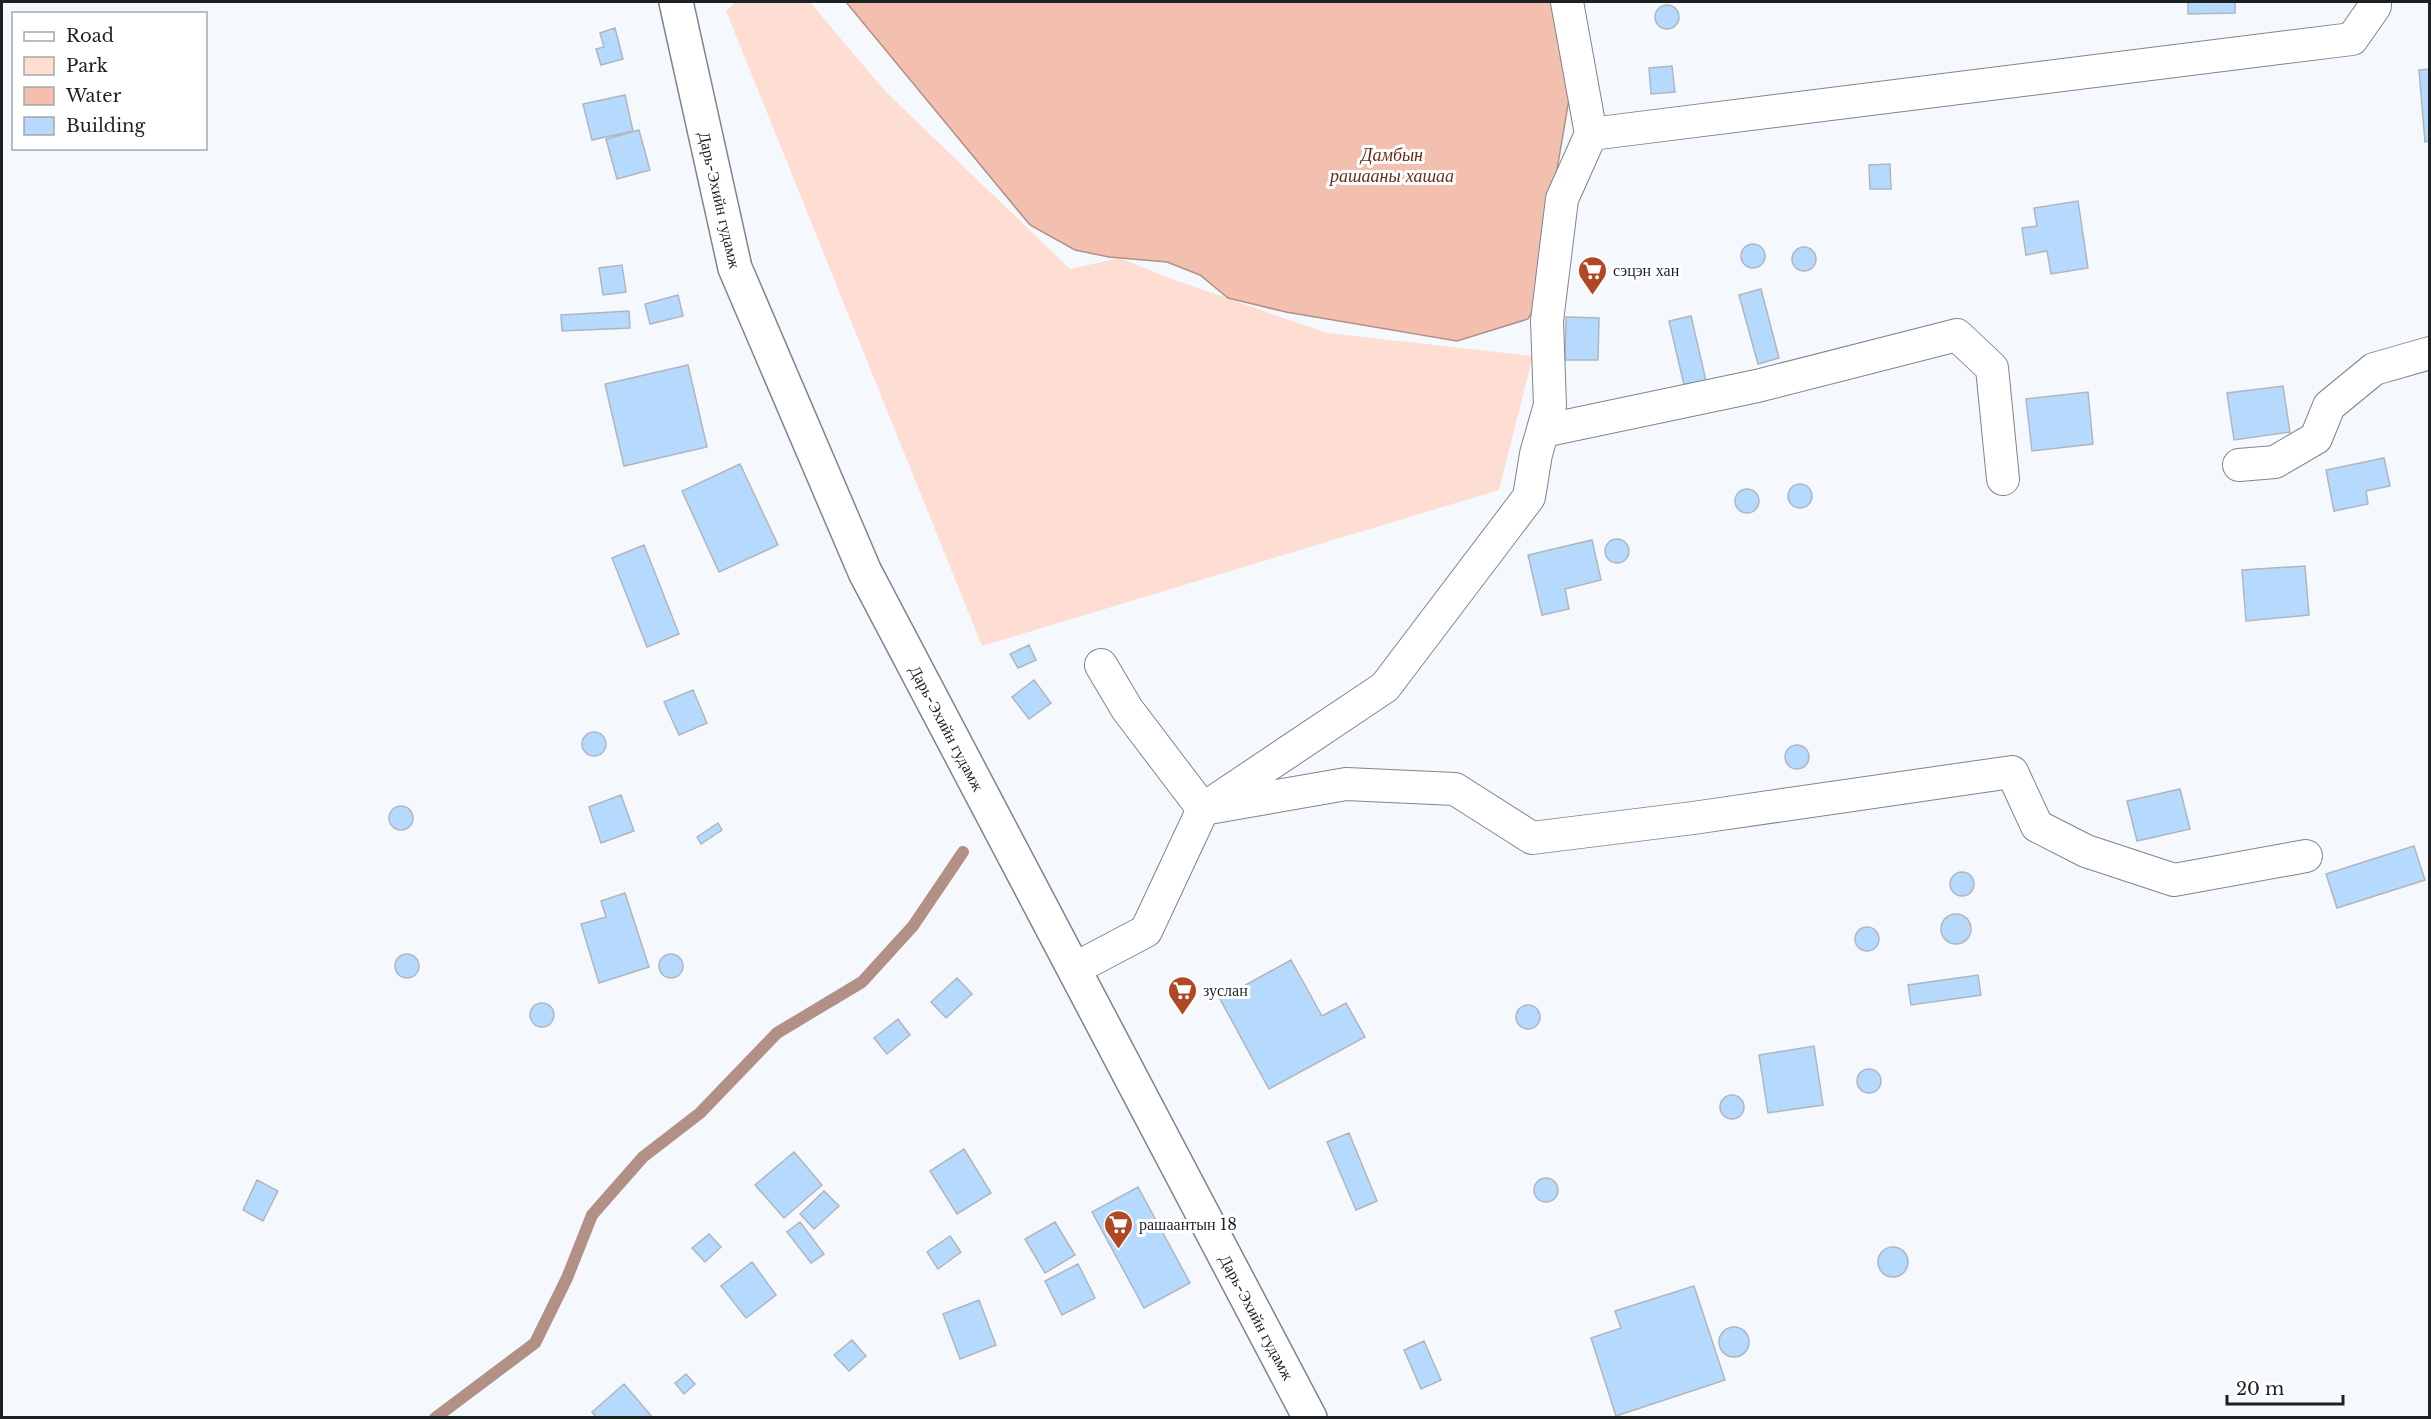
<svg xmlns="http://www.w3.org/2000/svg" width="2431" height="1419" font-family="'Libre Baskerville',serif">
<rect width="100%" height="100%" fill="#f5f9fe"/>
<path fill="#feddd3" d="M736 2H810L885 91 1070 269 1120 258 1172 279 1327 333 1533 356 1499 490 982 646 726 11Z"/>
<path fill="#f3c0b0" stroke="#b39086" stroke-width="1.5" d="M846 2H1558L1569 99 1551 205 1550 277 1528 319 1457 341 1286 312 1228 298 1200 275 1167 262 1109 257 1075 250 1030 225Z"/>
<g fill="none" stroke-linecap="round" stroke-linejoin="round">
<path stroke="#b39086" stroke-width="12" d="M435 1418 535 1343 567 1278 592 1215 643 1157 700 1113 777 1033 862 982 913 926 963 852"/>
</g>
<path fill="#b6d9fe" stroke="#afb6be" stroke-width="1.5" d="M2188 2H2235V13L2188 14Z
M1655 17a12 12 0 1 1 24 0a12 12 0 1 1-24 0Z
M615 28 623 59 601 65 596 49 604 47 600 33Z
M1672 66 1675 92 1651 94 1649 68Z
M2430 69V141L2425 142 2419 70Z
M625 95 633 131 592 140 583 104Z
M639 130 650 170 617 179 606 139Z
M1890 164 1891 189H1870L1869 165Z
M2078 201 2088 268 2051 274 2047 251 2026 255 2022 228 2037 226 2034 208Z
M1741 256a12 12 0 1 1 24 0a12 12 0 1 1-24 0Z
M1792 259a12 12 0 1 1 24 0a12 12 0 1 1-24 0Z
M622 265 626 292 603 295 599 268Z
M1761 289 1779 358 1758 364 1739 295Z
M678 295 683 316 650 324 645 304Z
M629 311 630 328 562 331 561 315Z
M1691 316 1707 385 1685 389 1669 321Z
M1566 317 1599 318 1598 360H1565Z
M688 365 707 447 624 466 605 384Z
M2283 386 2290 432 2234 440 2227 393Z
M2088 392 2093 444 2032 451 2026 399Z
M2384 458 2390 486 2366 491 2368 504 2334 511 2326 470Z
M740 464 778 545 719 572 682 491Z
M1788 496a12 12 0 1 1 24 0a12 12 0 1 1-24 0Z
M1735 501a12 12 0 1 1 24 0a12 12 0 1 1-24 0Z
M1605 551a12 12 0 1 1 24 0a12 12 0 1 1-24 0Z
M1592 540 1601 580 1565 589 1569 609 1542 615 1528 555Z
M644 545 679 634 647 647 612 558Z
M2305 566 2309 615 2246 621 2242 570Z
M1029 645 1036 660 1018 668 1010 654Z
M1034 680 1051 703 1029 719 1012 697Z
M693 690 707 723 679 735 664 702Z
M582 744a12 12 0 1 1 24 0a12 12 0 1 1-24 0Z
M1785 757a12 12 0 1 1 24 0a12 12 0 1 1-24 0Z
M2180 789 2190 829 2137 841 2127 801Z
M621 795 634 831 601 843 589 807Z
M389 818a12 12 0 1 1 24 0a12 12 0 1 1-24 0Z
M718 823 722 830 701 844 697 837Z
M2414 846 2425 880 2337 908 2326 874Z
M1950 884a12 12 0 1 1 24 0a12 12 0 1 1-24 0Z
M625 893 649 967 599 983 581 924 606 917 601 901Z
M1941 929a15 15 0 1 1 30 0a15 15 0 1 1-30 0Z
M1855 939a12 12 0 1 1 24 0a12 12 0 1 1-24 0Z
M395 966a12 12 0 1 1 24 0a12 12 0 1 1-24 0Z
M659 966a12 12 0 1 1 24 0a12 12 0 1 1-24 0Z
M1291 960 1322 1016 1346 1003 1365 1037 1269 1089 1220 999Z
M1978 975 1981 995 1911 1005 1908 985Z
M957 978 972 994 946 1018 931 1002Z
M530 1015a12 12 0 1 1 24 0a12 12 0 1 1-24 0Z
M1516 1017a12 12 0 1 1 24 0a12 12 0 1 1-24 0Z
M898 1019 910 1035 887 1054 874 1038Z
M1814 1046 1823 1105 1768 1113 1759 1055Z
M1857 1081a12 12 0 1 1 24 0a12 12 0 1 1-24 0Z
M1720 1107a12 12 0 1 1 24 0a12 12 0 1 1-24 0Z
M1349 1133 1377 1201 1356 1210 1327 1142Z
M964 1149 991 1193 957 1214 930 1171Z
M794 1152 822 1185 784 1218 755 1185Z
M1534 1190a12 12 0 1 1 24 0a12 12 0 1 1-24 0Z
M257 1180 278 1191 263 1221 243 1210Z
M1138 1187 1190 1283 1144 1308 1092 1212Z
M824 1191 839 1206 814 1229 800 1214Z
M800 1222 824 1254 811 1263 787 1232Z
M1055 1222 1075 1255 1045 1273 1025 1239Z
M709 1234 721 1247 705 1262 692 1248Z
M950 1236 961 1252 938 1269 927 1252Z
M1878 1262a15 15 0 1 1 30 0a15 15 0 1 1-30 0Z
M752 1262 776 1295 746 1318 721 1286Z
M1078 1264 1095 1298 1062 1315 1045 1281Z
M1694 1286 1725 1380 1616 1416 1591 1338 1621 1328 1615 1311Z
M979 1300 996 1345 960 1359 943 1314Z
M1719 1342a15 15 0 1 1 30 0a15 15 0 1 1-30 0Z
M852 1340 866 1356 849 1371 834 1355Z
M1424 1341 1441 1380 1421 1389 1404 1350Z
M686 1374 695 1384 684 1394 675 1383Z
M624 1384 653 1418H597L592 1412Z"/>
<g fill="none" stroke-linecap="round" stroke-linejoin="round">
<defs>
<path id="street" d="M1567 2 1591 134
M1543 431 1757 386 1957 335 1992 368 2003 479
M2239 465 2275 462 2316 438 2329 406 2374 369 2430 353
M1101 665 1127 709 1203 809 1346 784 1455 789 1532 838 1693 818 2012 772 2037 826 2086 851 2174 880 2306 856
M1074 969 1146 931 1203 809 1385 687 1529 497 1536 454 1550 405 1547 321 1562 199 1591 134 2352 39 2375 6V2"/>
<path id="secondary" d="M676 2 735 268 865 572 1310 1418"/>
</defs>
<use href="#street" stroke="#7e858c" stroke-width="34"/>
<use href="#secondary" stroke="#7e858c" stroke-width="36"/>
<use href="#street" stroke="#fff" stroke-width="32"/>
<use href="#secondary" stroke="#fff" stroke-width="33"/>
</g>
<defs>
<symbol id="supermarket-pin" viewBox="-11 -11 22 30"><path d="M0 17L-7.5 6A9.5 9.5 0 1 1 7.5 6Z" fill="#b04825" stroke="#fff"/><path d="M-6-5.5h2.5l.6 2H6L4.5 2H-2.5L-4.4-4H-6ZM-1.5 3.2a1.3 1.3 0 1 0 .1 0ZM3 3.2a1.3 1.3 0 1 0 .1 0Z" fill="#fff"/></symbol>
</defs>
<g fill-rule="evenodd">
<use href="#supermarket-pin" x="1576" y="254" width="33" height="45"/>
<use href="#supermarket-pin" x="1166" y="974" width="33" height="45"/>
<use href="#supermarket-pin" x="1102" y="1208" width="33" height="45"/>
</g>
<g text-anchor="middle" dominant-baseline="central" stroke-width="6" stroke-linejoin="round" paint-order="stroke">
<g font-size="16" fill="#1e2124" stroke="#fff">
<text transform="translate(720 200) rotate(77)">Дарь-Эхийн гудамж</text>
<text transform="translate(947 728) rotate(62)">Дарь-Эхийн гудамж</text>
<text transform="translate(1257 1317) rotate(62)">Дарь-Эхийн гудамж</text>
</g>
<g font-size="16" fill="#1e2124" stroke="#fff" text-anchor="start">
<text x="1613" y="270">сэцэн хан</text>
<text x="1203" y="990">зуслан</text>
<text x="1139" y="1224">рашаантын 18</text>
</g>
<g font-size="18" font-style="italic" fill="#692c18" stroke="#fff">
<text x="1392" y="155">Дамбын<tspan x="1392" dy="21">рашааны хашаа</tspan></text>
</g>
</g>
<rect width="2431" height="1419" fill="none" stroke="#1e2124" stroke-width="6"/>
<rect x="12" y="12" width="195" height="138" fill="#ffffff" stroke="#a5a6a7" stroke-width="1.5"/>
<rect x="24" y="32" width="30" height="9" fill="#ffffff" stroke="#a5a6a7" stroke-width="1.5"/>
<text x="66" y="42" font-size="18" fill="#1e2124">Road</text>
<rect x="24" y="57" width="30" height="18" fill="#feddd3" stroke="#a5a6a7" stroke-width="1.5"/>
<text x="66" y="72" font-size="18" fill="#1e2124">Park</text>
<rect x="24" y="87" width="30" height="18" fill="#f3c0b0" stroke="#a5a6a7" stroke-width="1.5"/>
<text x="66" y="102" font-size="18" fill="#1e2124">Water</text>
<rect x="24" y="117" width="30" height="18" fill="#b6d9fe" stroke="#a5a6a7" stroke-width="1.5"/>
<text x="66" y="132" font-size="18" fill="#1e2124">Building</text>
<path d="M2227 1395v9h116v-9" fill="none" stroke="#1e2124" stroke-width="3"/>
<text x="2236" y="1395" font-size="18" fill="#1e2124" stroke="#ffffff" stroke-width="4.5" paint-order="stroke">20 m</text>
</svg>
